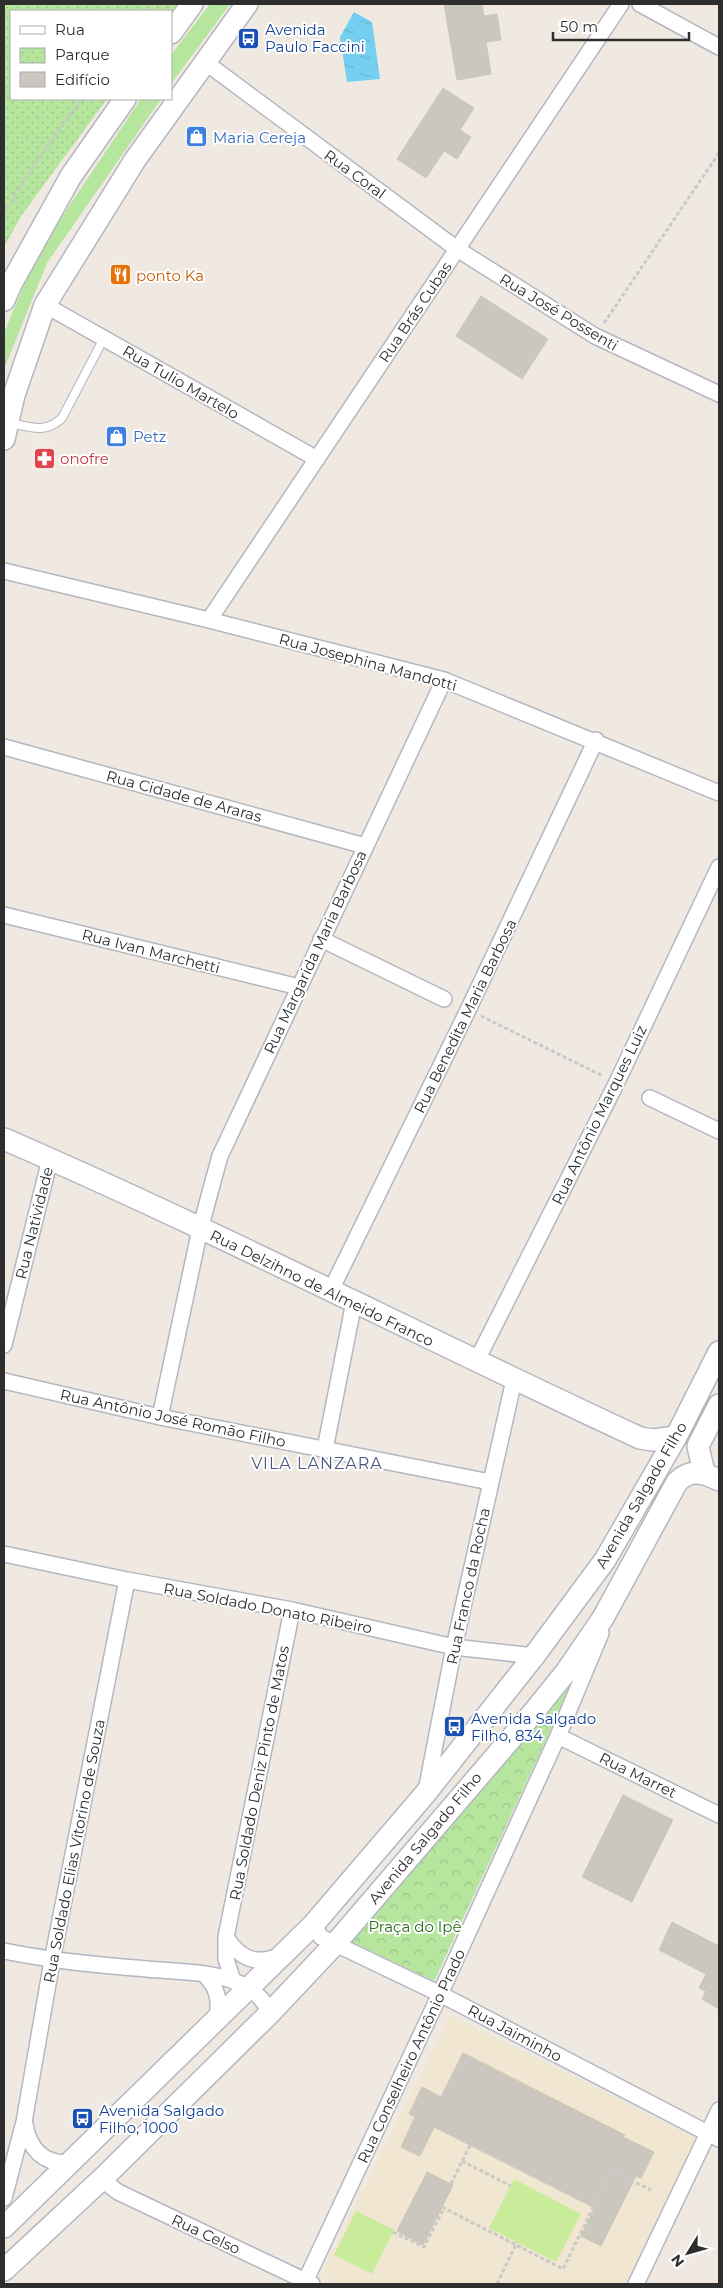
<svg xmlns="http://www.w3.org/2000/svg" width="723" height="2288" font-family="Montserrat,sans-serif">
<defs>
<pattern id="forest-crowns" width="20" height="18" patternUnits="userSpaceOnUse" patternTransform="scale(1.25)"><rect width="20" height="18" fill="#b6e59e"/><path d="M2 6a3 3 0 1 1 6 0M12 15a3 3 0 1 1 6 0" fill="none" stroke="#9dc588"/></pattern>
<pattern id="park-dots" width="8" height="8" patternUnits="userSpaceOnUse" patternTransform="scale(1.25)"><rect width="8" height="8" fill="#b6e59e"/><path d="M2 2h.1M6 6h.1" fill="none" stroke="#9dc588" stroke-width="1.8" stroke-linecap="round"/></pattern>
<pattern id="water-ripples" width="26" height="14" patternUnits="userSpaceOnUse" patternTransform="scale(1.25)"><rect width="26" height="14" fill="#75cff0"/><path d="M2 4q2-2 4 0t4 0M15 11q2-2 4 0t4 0" fill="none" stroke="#66b2ce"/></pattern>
</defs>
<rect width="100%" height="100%" fill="#efe9e1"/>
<path fill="#f0e6d1" d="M450 2015 699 2139 627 2284H335L320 2277Z"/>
<path fill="#b6e59e" d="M210 4H230L171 84V55Z
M141 99H161L47 263 4 369V333L37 254Z"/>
<path fill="url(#forest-crowns)" d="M577 1673 434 1981 350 1941Z"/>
<path fill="url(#park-dots)" d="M4 4H177L171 12 11 11V99H107L21 216 4 247Z"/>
<path fill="#c9ec9a" d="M514 2179 581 2214 556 2262 489 2228Z
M356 2211 394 2230 372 2274 334 2255Z"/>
<path fill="url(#water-ripples)" d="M354 12 372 22 380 79 347 82 340 37Z"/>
<path fill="#cbc7bf" stroke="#cbc5ba" d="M444 4H482L484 16 497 14 501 40 486 42 491 74 457 80Z
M443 88 474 108 460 130 471 137 457 159 444 151 426 178 397 159Z
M481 296 548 339 522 379 456 336Z
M623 1795 673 1820 632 1902 582 1877Z
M672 1922 719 1946V2009L702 1999 706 1991 699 1988 706 1974 659 1950Z
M463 2053 625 2135 623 2137 654 2152 641 2178 636 2176 601 2246 581 2236 595 2208 434 2127 420 2156 401 2147 415 2117 409 2114 422 2087 441 2097Z
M427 2172 453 2185 423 2245 397 2231Z"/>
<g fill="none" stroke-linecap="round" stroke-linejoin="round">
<defs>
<path id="lane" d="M10 423C31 427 45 434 62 418L104 338"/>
<path id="street" d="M640 4 719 47
M205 62 457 249 595 336 719 394
M45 305 317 459
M4 571 209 620 444 680 719 793
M209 620 621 4
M4 747 365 846
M4 915 299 987
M321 939 444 999
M650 1098 719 1131
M331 1290 468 1010 596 740
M4 1345 50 1159
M476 1362 617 1082 719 867
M4 1381 160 1417 490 1482
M160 1417 200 1229 220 1156 444 680
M325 1449 354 1302
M4 1554 127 1580 292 1610 454 1647 534 1656
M558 1736 719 1815
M426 1791 454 1647 514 1380
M313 1925 321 1937 440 1994 719 2139
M226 1937C240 1959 256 1966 281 1955
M4 1951C53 1961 98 1965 147 1969 176 1972 207 1971 234 1981 250 1987 263 1997 270 2013
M204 1974C218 1988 220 2000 217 2019
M233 1981 226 1959V1937L292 1610
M25 2124C29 2149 43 2164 69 2163
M104 2177 110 2186 118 2192 312 2284
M4 2198 24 2122 52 1961 127 1580
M304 2284 440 1994 558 1736 601 1633
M636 2284 719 2110"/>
<path id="secondary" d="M171 33 192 4
M4 300 11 284 71 176 125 99
M4 439 14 395 45 305 135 160 247 4
M4 1139C219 1232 428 1340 640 1438L653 1440 676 1437
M704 1473 698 1446 719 1405
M4 2227 313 1925 425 1794 534 1656 605 1560 676 1437 719 1352
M4 2270 104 2177 270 2013 335 1944 532 1714 566 1672 603 1618 677 1482C691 1468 704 1473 719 1480"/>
</defs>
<use href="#lane" stroke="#b4b7c1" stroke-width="10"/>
<use href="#street" stroke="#b4b7c1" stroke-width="18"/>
<use href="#secondary" stroke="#b4b7c1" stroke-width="24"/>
<path stroke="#c9c9c9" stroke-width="3" stroke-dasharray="4 2.5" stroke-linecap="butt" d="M145 11 150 4
M4 213 37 161 82 99
M604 323 719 153
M481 1016 603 1076
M462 2161 511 2186
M451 2184 470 2145
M442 2207 563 2269 611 2171 651 2190
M393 2232 424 2247 444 2208
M497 2284 517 2242"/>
<use href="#lane" stroke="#fff" stroke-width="8"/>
<use href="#street" stroke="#fff" stroke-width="15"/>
<use href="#secondary" stroke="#fff" stroke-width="21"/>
</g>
<defs>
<symbol id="bus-square" viewBox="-11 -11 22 22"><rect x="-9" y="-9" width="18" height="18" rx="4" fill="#1a4fb4" stroke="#fff"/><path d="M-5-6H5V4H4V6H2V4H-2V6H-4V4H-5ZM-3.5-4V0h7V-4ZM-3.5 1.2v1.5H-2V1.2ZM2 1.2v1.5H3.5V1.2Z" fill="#fff"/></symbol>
<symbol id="shop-square" viewBox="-11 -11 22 22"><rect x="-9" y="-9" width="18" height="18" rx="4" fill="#3f7fe0" stroke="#fff"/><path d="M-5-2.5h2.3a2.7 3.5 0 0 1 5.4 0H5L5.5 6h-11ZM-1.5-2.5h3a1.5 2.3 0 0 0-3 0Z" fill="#fff"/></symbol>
<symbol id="restaurant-square" viewBox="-11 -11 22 22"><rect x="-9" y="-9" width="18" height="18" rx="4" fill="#e8710a" stroke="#fff"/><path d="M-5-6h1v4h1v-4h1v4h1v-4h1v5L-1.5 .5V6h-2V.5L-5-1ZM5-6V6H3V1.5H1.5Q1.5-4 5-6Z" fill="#fff"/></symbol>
<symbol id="pharmacy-square" viewBox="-11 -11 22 22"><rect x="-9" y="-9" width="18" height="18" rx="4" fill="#e0444e" stroke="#fff"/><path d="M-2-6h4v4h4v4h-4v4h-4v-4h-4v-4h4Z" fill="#fff"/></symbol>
</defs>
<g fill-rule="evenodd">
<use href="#bus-square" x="236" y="26" width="25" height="25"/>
<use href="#shop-square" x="184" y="124" width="25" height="25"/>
<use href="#restaurant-square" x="108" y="262" width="25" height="25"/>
<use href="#shop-square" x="104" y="424" width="25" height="25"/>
<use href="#pharmacy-square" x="32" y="446" width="25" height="25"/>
<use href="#bus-square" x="442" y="1714" width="25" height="25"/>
<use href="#bus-square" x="70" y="2106" width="25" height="25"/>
</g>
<g text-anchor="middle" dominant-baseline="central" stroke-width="4" stroke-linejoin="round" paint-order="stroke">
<g font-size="15" fill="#164399" stroke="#fff" text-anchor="start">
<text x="265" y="29">Avenida<tspan x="265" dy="17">Paulo Faccini</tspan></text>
<text x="471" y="1718">Avenida Salgado<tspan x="471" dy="17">Filho, 834</tspan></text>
<text x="99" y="2110">Avenida Salgado<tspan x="99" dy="17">Filho, 1000</tspan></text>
</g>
<g font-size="15" fill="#366cbe" stroke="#fff" text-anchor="start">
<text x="213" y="137">Maria Cereja</text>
<text x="133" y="436">Petz</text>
</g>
<g font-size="15" fill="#2e2e2e" stroke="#fff">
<text transform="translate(355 174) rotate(36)">Rua Coral</text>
<text transform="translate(415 312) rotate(-56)">Rua Brás Cubas</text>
<text transform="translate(559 312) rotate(31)">Rua José Possenti</text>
<text transform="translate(181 382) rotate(30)">Rua Tulio Martelo</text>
<text transform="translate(368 662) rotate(15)">Rua Josephina Mandotti</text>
<text transform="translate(184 796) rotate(15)">Rua Cidade de Araras</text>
<text transform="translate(151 951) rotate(14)">Rua Ivan Marchetti</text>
<text transform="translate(315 952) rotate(-65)">Rua Margarida Maria Barbosa</text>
<text transform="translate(465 1016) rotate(-64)">Rua Benedita Maria Barbosa</text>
<text transform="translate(599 1115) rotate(-64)">Rua Antônio Marques Luiz</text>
<text transform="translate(34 1223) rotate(-76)">Rua Natividade</text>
<text transform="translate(322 1288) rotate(26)">Rua Delzihno de Almeido Franco</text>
<text transform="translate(173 1418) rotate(12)">Rua Antônio José Romão Filho</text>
<text transform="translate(641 1495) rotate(-60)">Avenida Salgado Filho</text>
<text transform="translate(468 1586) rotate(-78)">Rua Franco da Rocha</text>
<text transform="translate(268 1608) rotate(11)">Rua Soldado Donato Ribeiro</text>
<text transform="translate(259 1773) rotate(-79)">Rua Soldado Deniz Pinto de Matos</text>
<text transform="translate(638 1775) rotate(26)">Rua Marret</text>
<text transform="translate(425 1838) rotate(-50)">Avenida Salgado Filho</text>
<text transform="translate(74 1851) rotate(-79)">Rua Soldado Elias Vitorino de Souza</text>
<text transform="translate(515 2033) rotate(28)">Rua Jaiminho</text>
<text transform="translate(411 2056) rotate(-65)">Rua Conselheiro Antônio Prado</text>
<text transform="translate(206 2234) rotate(25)">Rua Celso</text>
</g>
<g font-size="15" fill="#c56008" stroke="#fff" text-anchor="start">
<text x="136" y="275">ponto Ka</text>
</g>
<g font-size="15" fill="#be3a42" stroke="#fff" text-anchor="start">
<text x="60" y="458">onofre</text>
</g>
<g font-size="15" fill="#2c6e1b" stroke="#fff">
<text x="415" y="1926">Praça do Ipê</text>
</g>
<g font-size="16" letter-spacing="1" fill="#4d5680" stroke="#fff">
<text x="317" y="1463">VILA LANZARA</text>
</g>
</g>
<rect width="723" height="2288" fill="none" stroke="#2e2e2e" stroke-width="10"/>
<rect x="10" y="10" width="162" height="90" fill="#ffffff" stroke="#ababab"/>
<rect x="20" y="26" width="25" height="8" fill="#ffffff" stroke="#ababab"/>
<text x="55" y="35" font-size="15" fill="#2e2e2e">Rua</text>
<rect x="20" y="48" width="25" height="15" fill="url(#park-dots)" stroke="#ababab"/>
<text x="55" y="60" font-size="15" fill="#2e2e2e">Parque</text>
<rect x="20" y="72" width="25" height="15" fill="#cbc7bf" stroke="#ababab"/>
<text x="55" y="85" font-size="15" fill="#2e2e2e">Edifício</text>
<g transform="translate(688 2253) rotate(233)" stroke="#ffffff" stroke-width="4" paint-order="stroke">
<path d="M0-4L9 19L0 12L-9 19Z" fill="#2e2e2e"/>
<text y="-8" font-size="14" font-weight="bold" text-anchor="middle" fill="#2e2e2e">N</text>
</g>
<path d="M553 32v8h136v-8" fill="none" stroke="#2e2e2e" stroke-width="2.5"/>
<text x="560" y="32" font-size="15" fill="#2e2e2e" stroke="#ffffff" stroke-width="4" paint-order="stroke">50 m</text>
</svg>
